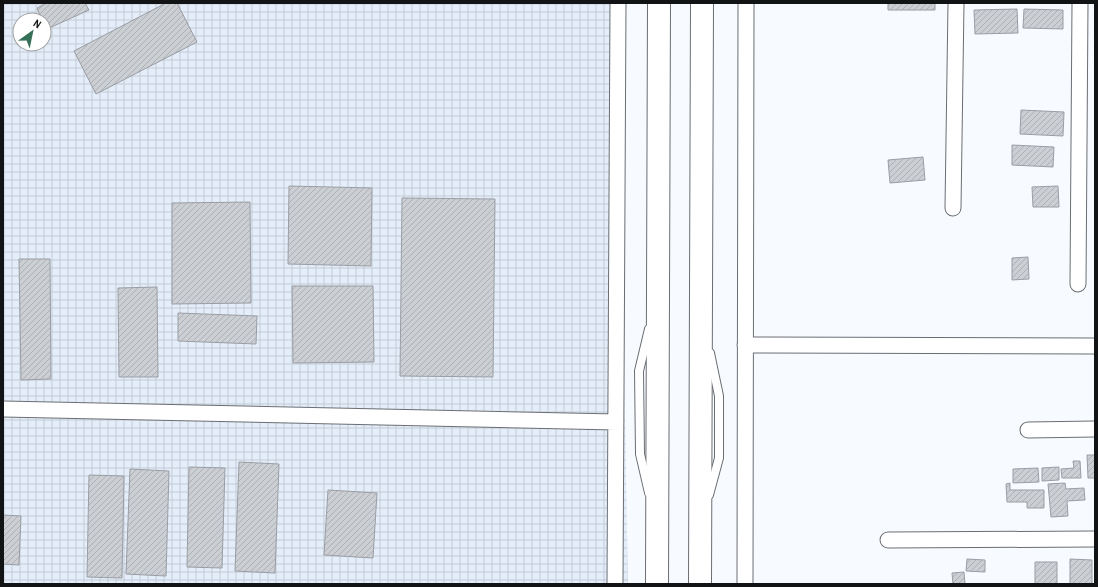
<svg xmlns="http://www.w3.org/2000/svg" width="1098" height="587" font-family="'Archivo Narrow',sans-serif">
<defs>
<pattern id="industrial-grid" width="8" height="8" patternUnits="userSpaceOnUse"><rect width="8" height="8" fill="#e4eefa"/><path d="M0 4h8M4 0v8" fill="none" stroke="#c3cbd5"/></pattern>
<pattern id="building-hatch" width="6" height="6" patternUnits="userSpaceOnUse"><rect width="6" height="6" fill="#cbcfd4"/><path d="M-1 1l2-2M0 6l6-6M5 7l2-2" fill="none" stroke="#adb1b5"/></pattern>
</defs>
<rect width="100%" height="100%" fill="#f7faff"/>
<path fill="url(#industrial-grid)" fill-rule="evenodd" d="M3 3H617L628 584H3ZM20 20H44V44H20Z"/>
<path fill="url(#building-hatch)" stroke="#9a9da3" d="M47 3H85L89 10 47 29 44 20H42L37 8Z
M166 3H177L197 42 96 94 74 51Z
M888 3H935V10H888Z
M1017 9 1018 33 975 34 974 10Z
M1024 9 1063 10V29L1023 28Z
M1021 110 1064 112 1063 136 1020 134Z
M1012 145 1054 147 1053 167 1012 165Z
M923 157 925 180 890 183 888 160Z
M289 186 372 188 371 266 288 264Z
M1058 186 1059 207H1033L1032 187Z
M402 198 495 199 493 377 400 376Z
M250 202 251 303 172 304V203Z
M1028 257 1029 279 1012 280V258Z
M19 259H50L51 379 21 380Z
M292 286H373L374 362 293 363Z
M157 287 158 377H119L118 288Z
M178 313 257 316 256 344 178 341Z
M1087 455H1095V478H1088Z
M1073 461H1080L1081 478H1062L1061 469 1074 468Z
M239 462 279 464 275 573 235 571Z
M189 467 225 468 222 568 187 567Z
M1059 467V480L1042 481V468Z
M1038 468 1039 482 1013 483V469Z
M130 469 169 471 166 576 126 574Z
M89 475 124 476 122 578 87 577Z
M1010 483V490H1044V508H1027V502H1007L1006 484Z
M1065 483 1066 489 1084 488 1085 500 1067 501 1068 516 1051 517 1048 484Z
M328 490 377 493 373 558 324 555Z
M3 515 21 516 19 565 3 564Z
M967 559 985 560V572L966 571Z
M1070 559 1092 560V584H1070Z
M1035 562H1057V584H1035Z
M964 572 965 584H953L952 573Z"/>
<g fill="none" stroke-linecap="round" stroke-linejoin="round">
<defs>
<path id="lane" d="M649 493 640 454 639 371 649 329
M709 495 719 458V396L710 353"/>
<path id="street" d="M953 208 956 3
M1078 284 1080 3
M745 345 1095 346
M3 409 616 422
M1028 430 1095 429
M888 540 1095 539
M615 584 618 3
M745 584 746 3"/>
<path id="secondary" d="M657 584 659 3
M700 584 702 3"/>
</defs>
<use href="#lane" stroke="#6a6e73" stroke-width="10"/>
<use href="#street" stroke="#6a6e73" stroke-width="17"/>
<use href="#secondary" stroke="#6a6e73" stroke-width="24"/>
<use href="#lane" stroke="#fff" stroke-width="8"/>
<use href="#street" stroke="#fff" stroke-width="15"/>
<use href="#secondary" stroke="#fff" stroke-width="22"/>
</g>
<rect width="1098" height="587" fill="none" stroke="#121315" stroke-width="8"/>
<g transform="translate(32 32) rotate(33)"><circle r="19" fill="#ffffff" stroke="#a0a1a1"/>
<path d="M0-3L7 15L0 10L-7 15Z" fill="#377059"/>
<text y="-6" font-size="11" font-weight="bold" text-anchor="middle" fill="#121315">N</text>
</g>
</svg>
